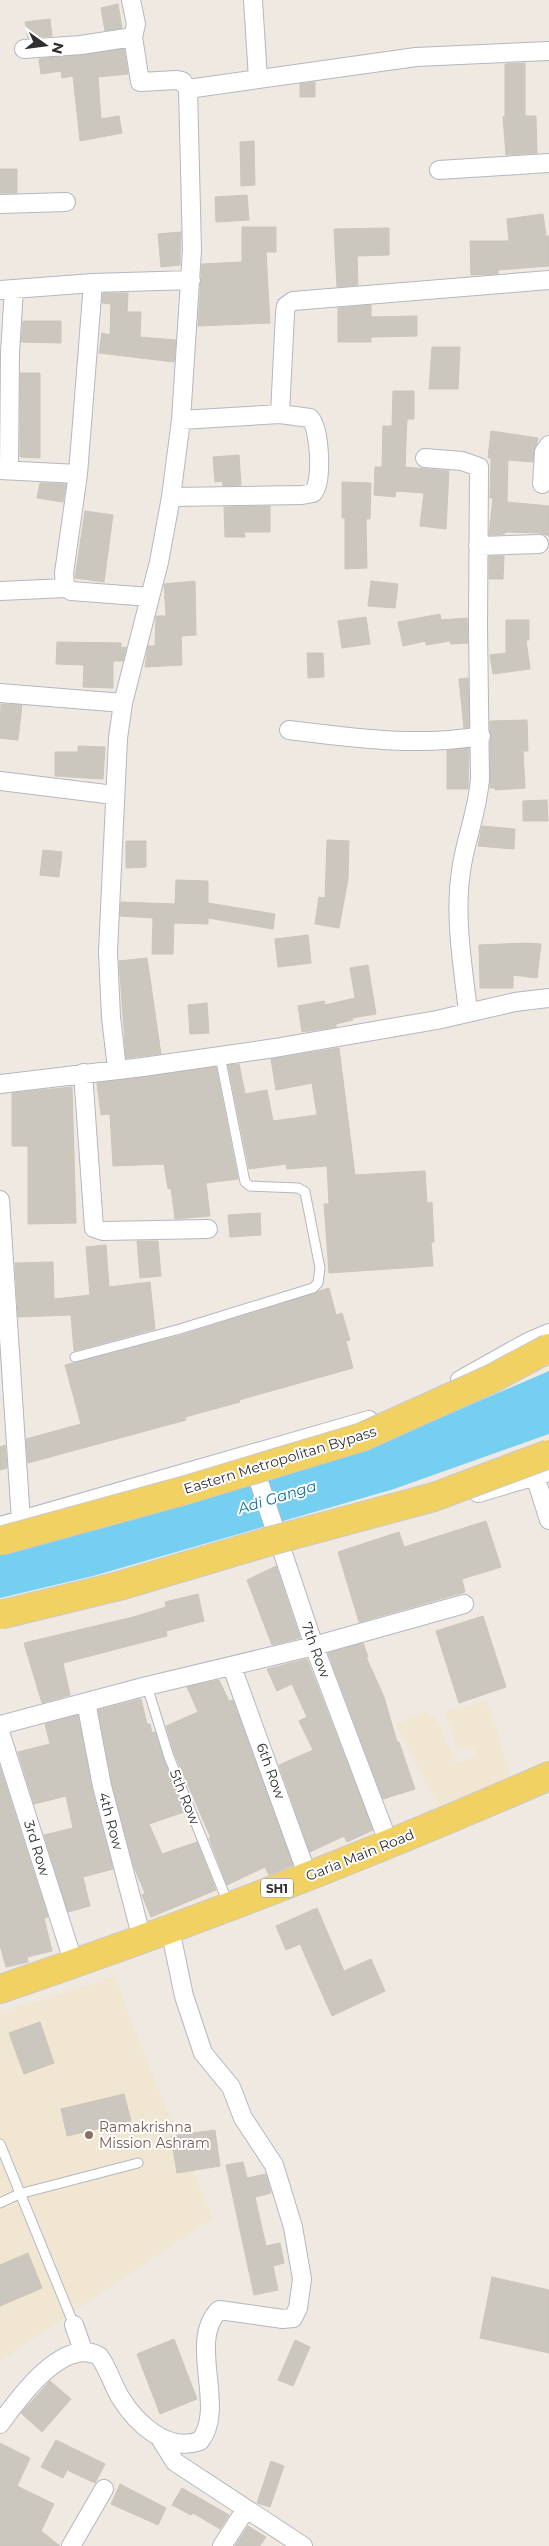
<svg xmlns="http://www.w3.org/2000/svg" width="549" height="2546" font-family="Montserrat,sans-serif">
<rect width="100%" height="100%" fill="#efe9e1"/>
<path fill="#f0e6d1" d="M485 1701 492 1714 511 1777 438 1806 396 1725 425 1711 437 1720 456 1763 478 1756 472 1747 458 1751 445 1712Z
M115 1976 143 2051 213 2218 0 2361V2013Z"/>
<path fill="#75cff0" d="M549 1371V1434L394 1489 93 1576 0 1598V1551L42 1544 363 1451Z"/>
<path fill="#cbc7bf" stroke="#cbc5ba" d="M118 4 122 28 105 31 101 8Z
M50 19 52 36 28 38 25 22Z
M124 49 128 74 98 77 101 119 119 116 122 133 80 141 73 76 62 78 61 71 41 74 39 59Z
M525 63V116H536L537 153 506 155 503 117 505 116V64Z
M315 82V97H300V84Z
M254 141 255 185 241 186 240 142Z
M0 169H17V193H0Z
M247 195 249 220 216 222 215 197Z
M543 214 546 236H549V266L498 270V274L471 275 470 241H509L507 219Z
M242 227H276V252H266L270 323 198 326 202 264 242 262Z
M389 228V255L357 256 358 285 337 287 334 229Z
M181 232 180 265 161 267 158 234Z
M103 293H128L127 312H141L140 337 176 340 174 362 99 353 102 333 110 335 111 304 102 303Z
M371 305V317L417 316V336L371 337V342H338V308Z
M23 321H61V343L21 342Z
M432 347H460L458 389H429Z
M20 373H40V458L20 457Z
M393 391H414V419H407L405 467 449 471 446 529 420 526 424 493 396 491 395 497 374 495 375 467H382L383 426H392Z
M491 431 538 438 533 462 508 460 507 502 549 506V536L539 533 505 532V534L489 535 493 498H490L491 458H488Z
M239 455 241 485 223 486 222 481 215 482 213 457Z
M342 482 371 483 370 519H366L367 568 345 569V518H342Z
M40 483 66 484 63 502 37 498Z
M270 506V532H244L245 537H225L224 507Z
M85 511 113 515 104 582 75 578Z
M489 556H504L503 579H489Z
M195 581 196 635 181 636 182 665 145 667 148 646H155L156 616H166L164 584Z
M371 581 398 584 395 608 368 606Z
M440 614 441 620 467 618 468 643 451 644 450 641 426 645V641L403 646 398 622Z
M366 617 370 644 342 648 338 621Z
M506 620H529V640H526L530 669 493 674 490 655 506 653Z
M57 642 121 643V648L126 647 123 661H113V688L83 687 84 665 56 664Z
M307 653H323L324 677 308 678Z
M468 678 469 727 464 728 459 679Z
M1 704 22 705 18 740 0 738Z
M527 720 528 751H523L525 788 495 790V788H490V721Z
M78 746 105 747 103 779 55 776V752H78Z
M469 748 468 789H447V750Z
M547 800 548 821H523V801Z
M482 826 515 829 514 849 478 846Z
M327 840 349 841 348 879 339 928 315 924 319 897 325 898Z
M126 841H146V867L126 868Z
M43 850 62 852 59 877 40 875Z
M176 880 208 881V903L275 914 273 929 208 918V924L174 923 173 954H152L153 918 120 916 121 902 175 904Z
M308 935 311 963 278 967 275 939Z
M525 943 541 944 537 978 513 975V988H480L479 945Z
M147 958 161 1054 126 1058 119 961Z
M368 965 376 1014 352 1018 353 1020 336 1024V1027L302 1032 298 1006 324 1001 325 1005 355 998 350 968Z
M207 1003 209 1033 190 1034 188 1005Z
M339 1048 355 1175 425 1171 427 1203 432 1202 434 1242H431L433 1266 329 1273 324 1204H329L327 1166 287 1169 286 1164 249 1169 228 1065 239 1064 245 1094 267 1090 273 1121 317 1115 312 1083 276 1090 271 1059Z
M216 1067 238 1179 206 1183 210 1216 175 1219 171 1188 168 1189 164 1164 113 1166 110 1114 101 1115 97 1083Z
M72 1087 76 1223 28 1224V1146H12V1093Z
M260 1213 261 1235 230 1237 228 1215Z
M137 1241H158L161 1276 140 1278Z
M106 1245 109 1287 150 1282 155 1329 74 1351 71 1315 18 1317 15 1263 53 1262 54 1299 90 1295 86 1247Z
M329 1288 336 1315 342 1313 350 1340 346 1341 353 1368 239 1400 240 1402 185 1417 186 1420 28 1463 26 1439 81 1424 65 1365 182 1335Z
M5 1445 7 1468 0 1470V1447Z
M486 1521 501 1567 462 1579 465 1592 359 1622 338 1552 399 1532 404 1547Z
M276 1566 300 1638 272 1645 247 1580Z
M198 1594 204 1621 166 1631 167 1636 63 1663 70 1695 42 1703 24 1643 133 1617 166 1607 165 1602Z
M483 1616 506 1687 459 1703 436 1631Z
M363 1643 368 1657H366L384 1697 397 1742H399L415 1789 383 1799 328 1653Z
M307 1659 373 1830 347 1842 344 1836 310 1852 279 1765 313 1750 299 1721 307 1717 292 1684 277 1691 267 1669Z
M219 1680 229 1701 233 1700 293 1865 269 1875 265 1867 227 1885 209 1838H211L175 1755 166 1726 198 1712 187 1687Z
M141 1699 147 1724H150L152 1733 155 1732 184 1812 149 1824 162 1854 197 1842 216 1890 151 1917 142 1895 145 1893 134 1867 112 1784 98 1710Z
M78 1715 92 1789 113 1869 83 1877 90 1906 68 1912 44 1835 73 1828 66 1796 34 1804 18 1752 50 1744 45 1724Z
M0 1767 48 1917 44 1918 52 1951 27 1957 28 1962 6 1967 0 1945Z
M317 1908 344 1971 371 1959 385 1991 332 2016 300 1944 286 1950 276 1926Z
M40 2022 54 2063 24 2074 9 2033Z
M124 2094 131 2121 67 2136 61 2109Z
M215 2130 220 2166 177 2173 171 2136Z
M243 2162 247 2178 266 2174 271 2193 255 2197 266 2246 280 2243 284 2263 273 2266 278 2290 254 2295 226 2165Z
M28 2253 42 2288 0 2306V2265Z
M492 2277 549 2290V2353L480 2338Z
M174 2339 197 2399 160 2414 137 2354Z
M295 2340 310 2347 293 2386 278 2380Z
M50 2381 71 2399 42 2432 21 2413Z
M56 2440 105 2464 95 2483 67 2470 63 2478 41 2467Z
M0 2443 30 2458 17 2486 54 2504 41 2531 60 2546H0Z
M271 2461 284 2466 270 2507 257 2503Z
M120 2484 166 2508 158 2525 111 2504Z
M182 2488 229 2515 220 2529 193 2513 191 2515 172 2505Z
M248 2526 266 2537 260 2546H235Z"/>
<g fill="none" stroke-linecap="round" stroke-linejoin="round">
<defs>
<path id="service" d="M75 1357 180 1329 313 1288 318 1283 320 1268 305 1192 298 1188 250 1186 245 1182 220 1056
M147 1686 169 1757 228 1903
M0 2144 74 2325
M0 2203 19 2194 138 2163"/>
<path id="minor" d="M253 0 258 79
M24 49 81 45 133 37 136 24 131 0
M188 89 416 57 549 51
M439 170 549 163
M0 204 66 202
M0 290 93 283 191 280
M280 414 285 313 286 306 293 301 549 280
M425 458 462 461 479 467 478 627 480 778C478 811 465 840 461 871 454 918 463 966 468 1012
M9 469 10 353 14 289
M0 470 78 474 93 283
M78 474 64 573 65 586 71 591 150 597
M542 484 544 452 549 445
M171 497 302 495 313 493C323 482 320 428 310 418L280 414 181 420
M478 546 539 544
M0 591 66 588
M0 693 123 703
M289 730C354 738 416 747 481 736
M0 781 114 795
M117 1069 111 1017 108 952 118 738 123 703 159 562 171 497 181 420 192 250 188 89 182 81 177 80 140 82 133 37
M83 1073 94 1228 103 1231 208 1229
M0 1084 143 1067 275 1048 437 1020 515 1002 549 998
M0 1200 21 1521
M460 1380 528 1342 549 1333
M252 1461 314 1646 389 1844
M535 1476 549 1520
M478 1493 549 1472
M0 1526 369 1420
M232 1667 308 1877
M86 1702 102 1786 142 1939
M0 1725 147 1686 314 1646 464 1604
M0 1732 74 1964
M74 2325 83 2350
M0 2424C18 2399 63 2336 99 2356 108 2368 112 2383 120 2397 136 2423 167 2453 200 2441 227 2407 187 2342 219 2310L283 2319 293 2318 298 2308 302 2279 293 2227 274 2165 243 2118 231 2087 203 2053 184 1996 170 1929
M160 2438 175 2462 303 2546
M71 2546 104 2489
M222 2546 246 2509"/>
<path id="primary" d="M0 1989C186 1926 369 1855 549 1776"/>
</defs>
<use href="#service" stroke="#b4b7c1" stroke-width="11"/>
<use href="#minor" stroke="#b4b7c1" stroke-width="20"/>
<use href="#primary" stroke="#c9c9c9" stroke-width="30"/>
<use href="#service" stroke="#fff" stroke-width="9"/>
<use href="#minor" stroke="#fff" stroke-width="18"/>
<use href="#primary" stroke="#f2d163" stroke-width="28"/>
<defs>
<path id="primary-bridge" d="M0 1541 186 1490 362 1437 491 1379 549 1348
M0 1615 119 1586 274 1540 434 1497 549 1454"/>
</defs>
<use href="#primary-bridge" stroke="#c9c9c9" stroke-width="30" stroke-linecap="butt"/>
<use href="#primary-bridge" stroke="#f2d163" stroke-width="28"/>
</g>
<circle fill="#8d6e63" stroke="#fff" stroke-width="2" cx="89" cy="2135" r="5"/>
<g text-anchor="middle" dominant-baseline="central" stroke-width="4" stroke-linejoin="round" paint-order="stroke">
<rect fill="#fff" stroke="#6d6d6d" stroke-width="1" x="261" y="1878.5" width="32" height="19" rx="4"/>
<g font-size="12" font-weight="bold" fill="#2e2e2e">
<text x="277" y="1888">SH1</text>
</g>
<g font-size="14" fill="#2e2e2e" stroke="#fff">
<text transform="translate(280 1460) rotate(-17)">Eastern Metropolitan Bypass</text>
<text transform="translate(316 1650) rotate(70)">7th Row</text>
<text transform="translate(271 1771) rotate(70)">6th Row</text>
<text transform="translate(185 1797) rotate(68)">5th Row</text>
<text transform="translate(111 1821) rotate(75)">4th Row</text>
<text transform="translate(37 1848) rotate(73)">3rd Row</text>
<text transform="translate(360 1855) rotate(-22)">Garia Main Road</text>
</g>
<g font-size="14" fill="#785e54" stroke="#fff" text-anchor="start">
<text x="99" y="2127">Ramakrishna<tspan x="99" dy="16">Mission Ashram</tspan></text>
</g>
<g font-size="15" font-style="italic" fill="#0d6fa3" stroke="#fff">
<text transform="translate(277 1497) rotate(-17)">Adi Ganga</text>
</g>
</g>
<g transform="translate(45 45) rotate(104)" stroke="#ffffff" stroke-width="4" paint-order="stroke">
<path d="M0-4L9 19L0 12L-9 19Z" fill="#2e2e2e"/>
<text y="-8" font-size="14" font-weight="bold" text-anchor="middle" fill="#2e2e2e">N</text>
</g>
</svg>
